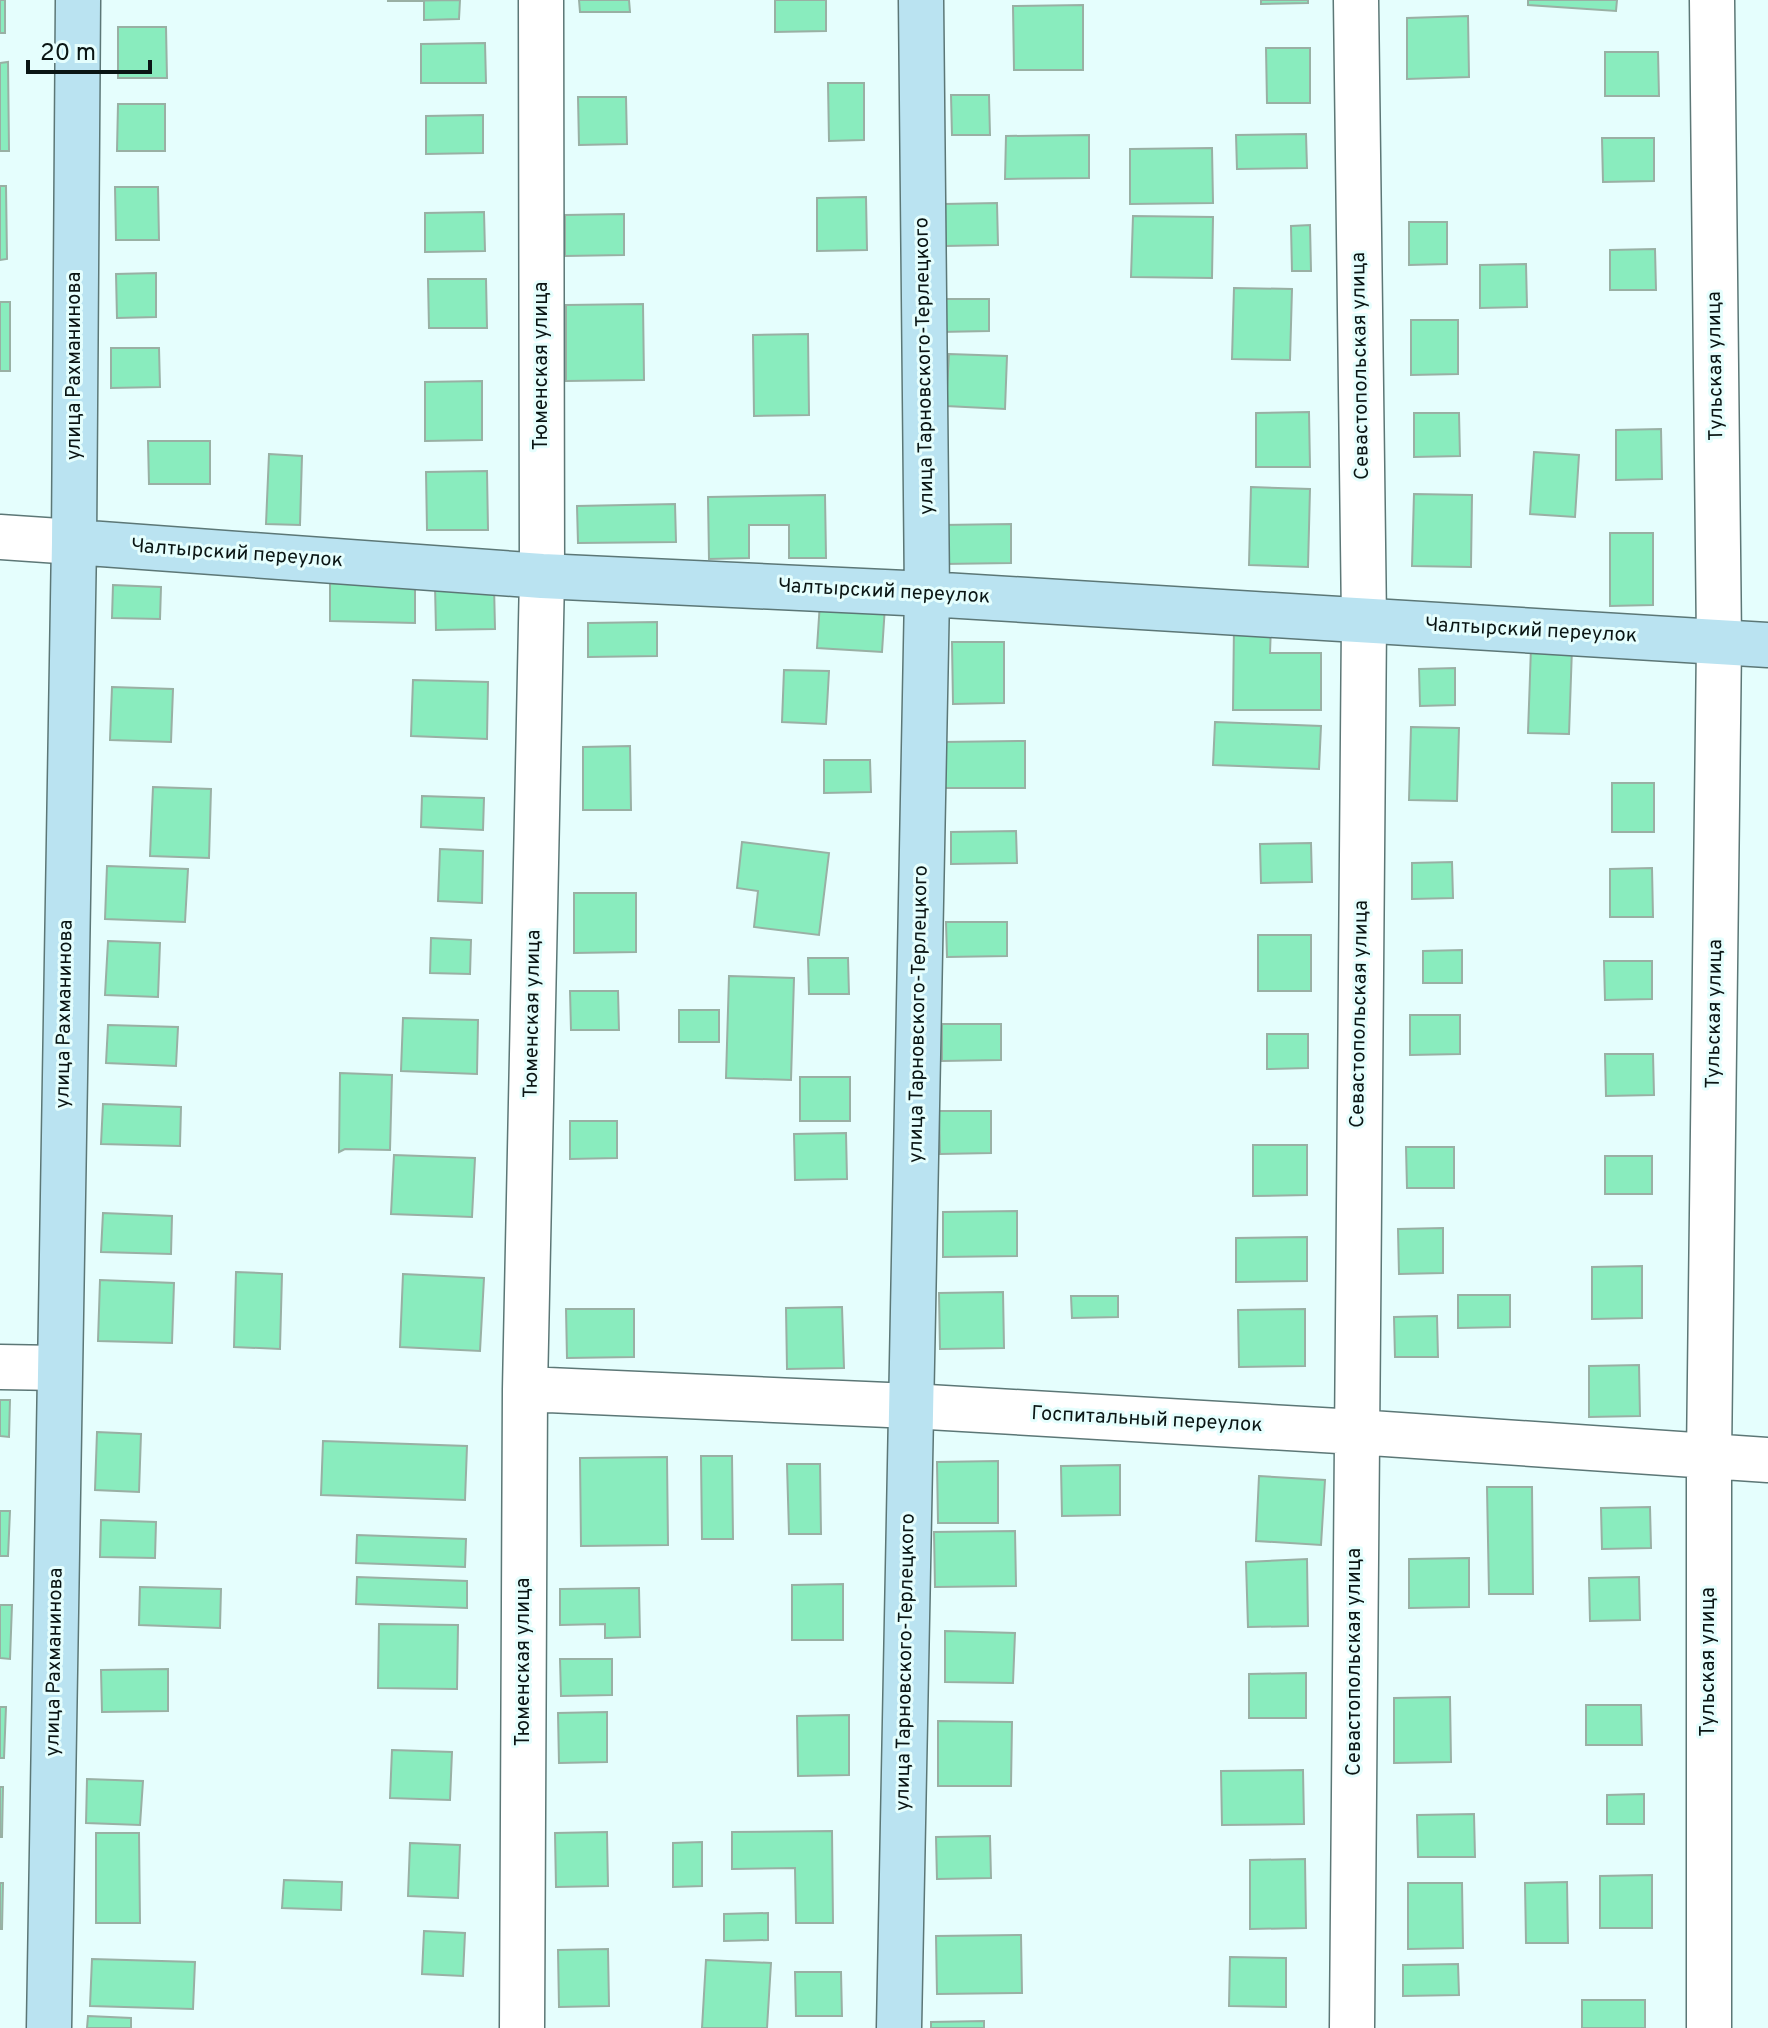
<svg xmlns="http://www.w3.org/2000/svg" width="1768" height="2028" font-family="Overpass,sans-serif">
<rect width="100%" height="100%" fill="#e5fefd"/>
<path fill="#89ecbe" stroke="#99b0a4" stroke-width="2" d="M0 0H5V33H0Z
M424 0 387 1 460 0 459 19 424 20Z
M579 0H629L630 12H580Z
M775 0H826V31L775 32Z
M1261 0H1308V3L1261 4Z
M1528 0H1617L1616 11 1528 5Z
M1083 5V70H1014L1013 6Z
M1468 16 1469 77 1407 79V18Z
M118 27H166L167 78H118Z
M485 43 486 83H421V44Z
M1266 48H1310V103H1267Z
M1605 52H1658L1659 96H1605Z
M8 62 9 151H0V63Z
M828 83H864V140L829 141Z
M951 95H989L990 135H952Z
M578 97H626L627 144 579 145Z
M118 104H165V151H117Z
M483 115V153L426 154V116Z
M1306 134 1307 168 1237 169 1236 135Z
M1089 135V178L1005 179 1006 136Z
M1602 138H1654V181L1603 182Z
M1212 148 1213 203 1130 204V149Z
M0 186H6L7 259 0 260Z
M115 187H158L159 240H116Z
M866 197 867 250 817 251V198Z
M997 203 998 245 944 246V204Z
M484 212 485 251 425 252V213Z
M624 214V255L565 256V215Z
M1133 216 1213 217 1212 278 1131 277Z
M1409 222H1447V264L1409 265Z
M1310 225 1311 271H1292L1291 226Z
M1655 249 1656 290H1610V250Z
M1526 264 1527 307 1480 308V265Z
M156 273V317L117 318 116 274Z
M428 279H486L487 328H429Z
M1234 288 1292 289 1290 360 1232 359Z
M940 299H989V331L940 332Z
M0 302H10V371H0Z
M643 304 644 380 566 381V305Z
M1411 320H1458V374L1411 375Z
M808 334 809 415 754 416 753 335Z
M111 348H159L160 387 111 388Z
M949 354 1007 356 1005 409 946 406Z
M482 381V440L425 441V382Z
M1309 412 1310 467H1256V413Z
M1414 413H1459L1460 456 1414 457Z
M1661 429 1662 479 1616 480V430Z
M148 441H210V484H149Z
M1534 452 1579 455 1575 517 1530 514Z
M269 454 302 456 300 525 266 524Z
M487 471 488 530H427L426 472Z
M1251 487 1310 489 1308 567 1249 565Z
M1414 494 1472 495 1471 567 1412 566Z
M825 495 826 558H789V525H749V558L709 559 708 497Z
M675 504 676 542 578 543 577 506Z
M1011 524V563L943 564 942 525Z
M1610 533H1653V605L1610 606Z
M330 583 415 585V623L330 621Z
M113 585 161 587 160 619 112 618Z
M494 585 495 629 436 630 435 586Z
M820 602 885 606 882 652 817 648Z
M657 622V656L588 657V623Z
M1234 625H1271L1270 653H1321V710H1233Z
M952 642H1004V703L953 704Z
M1531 647 1572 648 1569 734 1528 733Z
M1455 668V705L1420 706 1419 669Z
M784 670 829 671 826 724 782 722Z
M413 680 488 682 487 739 411 736Z
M112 687 173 689 171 742 110 740Z
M1215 722 1321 726 1319 769 1213 765Z
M1411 727 1459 728 1457 801 1409 800Z
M1025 741V788H943V742Z
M630 746 631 810H583V747Z
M824 760H870L871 792 824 793Z
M1612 783H1654V832H1612Z
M153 787 211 789 209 858 150 856Z
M422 796 484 798 483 830 421 827Z
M1016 831 1017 863 951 864V832Z
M742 842 829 853 819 935 754 927 758 891 737 888Z
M1311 843 1312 882 1261 883 1260 844Z
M440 849 483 851 482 903 438 901Z
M1452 862 1453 898 1412 899V863Z
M107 866 188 869 185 922 105 919Z
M1652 868 1653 917H1610V869Z
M574 893H636V952L574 953Z
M946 922H1007V956L947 957Z
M1258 935H1311V991H1258Z
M431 938 471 940 470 974 430 973Z
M108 941 160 943 158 997 105 995Z
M1462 950V983H1423V951Z
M808 958H848L849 994H809Z
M1604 961H1652V999L1605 1000Z
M729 976 794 978 791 1080 726 1078Z
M570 991H618L619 1030H571Z
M679 1010H719V1042H679Z
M1410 1015H1460V1054L1410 1055Z
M403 1018 478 1020 477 1074 401 1071Z
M942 1024H1001V1060L942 1061Z
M108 1025 178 1027 176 1066 106 1063Z
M1267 1034H1308V1068L1267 1069Z
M1605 1054H1653L1654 1095 1606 1096Z
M340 1073 392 1075 390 1150 345 1149 339 1152Z
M800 1077H850V1121H800Z
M103 1104 181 1107 180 1146 101 1144Z
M939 1111H991V1153L940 1154Z
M570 1121H617V1158L570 1159Z
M846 1133 847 1179 795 1180 794 1134Z
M1253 1145H1307V1195L1253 1196Z
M1406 1147H1454V1188H1407Z
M394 1155 475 1158 472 1217 391 1214Z
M1605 1156H1652V1194H1605Z
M1017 1211V1256L943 1257V1212Z
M103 1213 172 1216 171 1254 101 1252Z
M1443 1228V1273L1399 1274 1398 1229Z
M1307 1237V1281L1236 1282V1238Z
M1642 1266V1318L1592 1319V1267Z
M236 1272 282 1274 280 1349 234 1347Z
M403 1274 484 1278 480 1351 400 1347Z
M100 1280 174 1283 172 1343 98 1341Z
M1003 1292 1004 1348 940 1349 939 1293Z
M1458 1295H1510V1327L1458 1328Z
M1071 1296H1118V1317L1072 1318Z
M842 1307 844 1368 787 1369 786 1308Z
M566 1309H634V1357L567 1358Z
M1305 1309V1366L1239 1367 1238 1310Z
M1437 1316 1438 1357H1395L1394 1317Z
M1639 1365 1640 1416 1589 1417V1366Z
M0 1400H10L9 1437 0 1436Z
M97 1432 141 1434 139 1492 95 1490Z
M323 1441 467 1446 465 1500 321 1495Z
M701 1456H732L733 1539H702Z
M667 1457 668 1545 581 1546 580 1458Z
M998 1461V1523H938L937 1462Z
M787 1464H820L821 1534H789Z
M1120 1465V1515L1062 1516 1061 1466Z
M1259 1476 1325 1480 1321 1545 1256 1541Z
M1487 1487H1532L1533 1594H1489Z
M1650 1507 1651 1548 1602 1549 1601 1508Z
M0 1511H10L8 1556H0Z
M101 1520 156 1522 155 1558 100 1557Z
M1015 1531 1016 1586 935 1587 934 1532Z
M357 1535 466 1539 465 1567 356 1563Z
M1469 1558V1607L1409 1608V1559Z
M1307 1559 1308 1626 1248 1627 1246 1562Z
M357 1577 467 1581V1608L356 1604Z
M1639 1577 1640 1620 1590 1621 1589 1578Z
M843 1584V1640H792V1585Z
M140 1587 221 1589 220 1628 139 1625Z
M639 1588 640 1637 605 1638V1624L560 1625V1589Z
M0 1605H12L10 1659 0 1658Z
M379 1624 458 1625 457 1689 378 1688Z
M945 1631 1015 1633 1013 1683 945 1682Z
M560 1659H612V1695L561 1696Z
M168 1669V1711L102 1712 101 1670Z
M1306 1673V1718H1249V1674Z
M1450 1697 1451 1762 1394 1763V1698Z
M1586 1705H1641L1642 1745H1586Z
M0 1707H6L4 1758H0Z
M607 1712V1762L559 1763 558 1713Z
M849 1715V1775L798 1776 797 1716Z
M938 1721 1012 1722 1011 1786H938Z
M392 1750 452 1752 450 1800 390 1798Z
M1303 1770 1304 1824 1222 1825 1221 1771Z
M87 1779 143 1781 140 1825 86 1823Z
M0 1787H3L2 1837H0Z
M1644 1794V1824H1607V1795Z
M1474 1814 1475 1857H1418L1417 1815Z
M832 1831 833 1923H796L795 1868 732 1869V1832Z
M607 1832 608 1886 556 1887 555 1833Z
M96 1833H139L140 1923H96Z
M990 1836 991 1878 937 1879 936 1837Z
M702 1842V1886L673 1887V1843Z
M410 1843 460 1845 458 1898 408 1896Z
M1305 1859 1306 1928 1250 1929V1860Z
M1652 1875V1928H1600V1876Z
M284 1880 342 1882 341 1910 282 1908Z
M1567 1882 1568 1943H1526L1525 1883Z
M0 1883H3L2 1929H0Z
M1408 1883H1462L1463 1948 1408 1949Z
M768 1913V1940L724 1941V1914Z
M424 1931 465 1933 463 1976 422 1974Z
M1021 1935 1022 1993 937 1994 936 1936Z
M608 1949 609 2006 559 2007 558 1950Z
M1230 1957 1286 1958V2007L1229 2006Z
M92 1959 195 1962 193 2009 90 2006Z
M706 1960 771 1963 767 2028H702Z
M1458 1964 1459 1995 1403 1996V1965Z
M795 1972H841L842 2016H796Z
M1582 2000H1645V2028H1582Z
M88 2016 131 2018V2028H87Z
M984 2021V2028H931V2022Z"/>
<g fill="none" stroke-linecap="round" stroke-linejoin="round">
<defs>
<path id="street" d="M0 537 74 542
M0 1367 59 1368
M525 1389 911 1406 1356 1432 1768 1460
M522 2028 525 1389 542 576 541 0
M1352 2028 1364 621 1356 0
M1709 2028V1457L1719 642 1712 0"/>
<path id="secondary" d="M74 542 542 576 927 594 1768 645
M49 2028 74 542 78 0
M899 2028 927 594 921 0"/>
</defs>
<use href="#street" stroke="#5c7776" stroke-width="47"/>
<use href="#secondary" stroke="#5c7776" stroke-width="47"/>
<use href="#street" stroke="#fff" stroke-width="44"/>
<use href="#secondary" stroke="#bae3f1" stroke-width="44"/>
</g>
<g text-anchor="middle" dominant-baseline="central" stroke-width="6" stroke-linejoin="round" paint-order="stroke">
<g font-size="20" fill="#0a1514" stroke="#e5fefd">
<text transform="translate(75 366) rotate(-90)">улица Рахманинова</text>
<text transform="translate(542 366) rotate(-90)">Тюменская улица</text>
<text transform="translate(925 366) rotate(-91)">улица Тарновского-Терлецкого</text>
<text transform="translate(1361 366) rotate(-91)">Севастопольская улица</text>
<text transform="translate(1716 366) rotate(-91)">Тульская улица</text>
<text transform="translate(237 554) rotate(4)">Чалтырский переулок</text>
<text transform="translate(884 592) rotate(3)">Чалтырский переулок</text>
<text transform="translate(1531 631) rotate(3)">Чалтырский переулок</text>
<text transform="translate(65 1014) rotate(-89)">улица Рахманинова</text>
<text transform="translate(533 1014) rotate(-89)">Тюменская улица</text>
<text transform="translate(919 1014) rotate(-89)">улица Тарновского-Терлецкого</text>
<text transform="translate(1360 1014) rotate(-89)">Севастопольская улица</text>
<text transform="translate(1715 1014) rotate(-89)">Тульская улица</text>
<text transform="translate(1147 1420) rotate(3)">Госпитальный переулок</text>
<text transform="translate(55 1662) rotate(-89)">улица Рахманинова</text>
<text transform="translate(524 1662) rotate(-90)">Тюменская улица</text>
<text transform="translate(906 1662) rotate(-89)">улица Тарновского-Терлецкого</text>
<text transform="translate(1355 1662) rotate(-90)">Севастопольская улица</text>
<text transform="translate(1709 1662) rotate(-90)">Тульская улица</text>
</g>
</g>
<path d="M28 60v12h122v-12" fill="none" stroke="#0a1514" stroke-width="4"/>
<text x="40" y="60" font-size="24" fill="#0a1514" stroke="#e5fefd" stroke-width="6" paint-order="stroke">20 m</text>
</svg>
